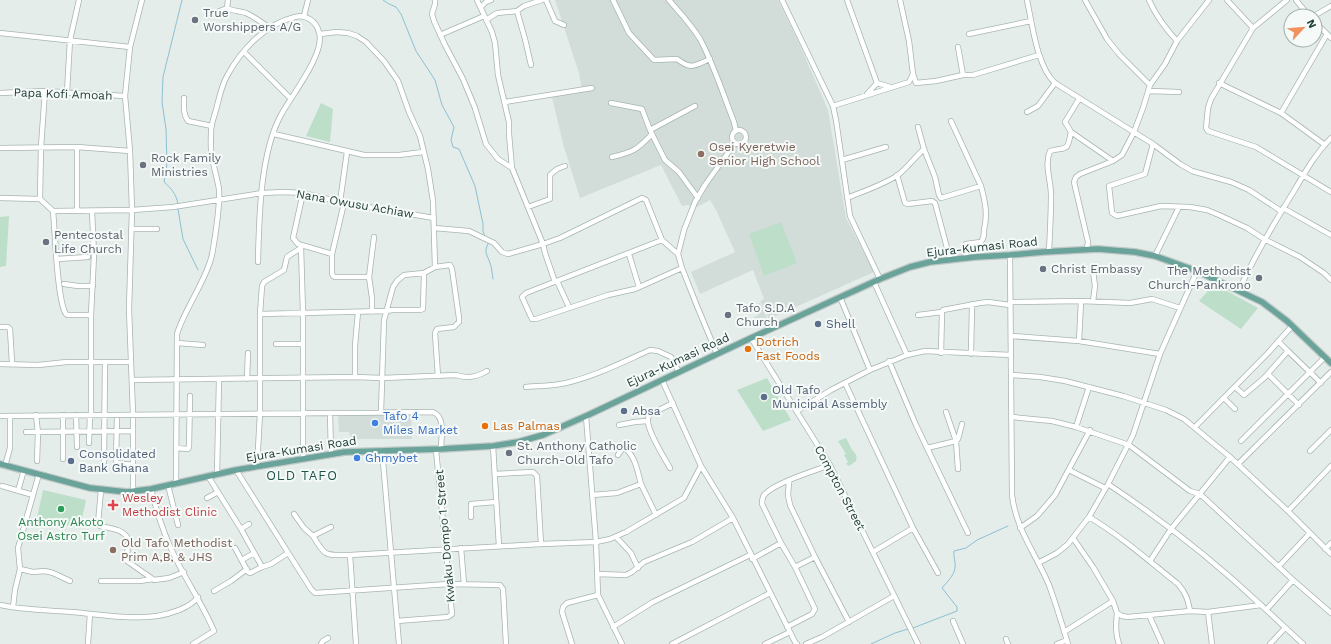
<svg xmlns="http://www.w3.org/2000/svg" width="1331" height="644" font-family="'Work Sans',sans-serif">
<rect width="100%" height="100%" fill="#e4edea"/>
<path fill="#d2ddd9" d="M555 0H778L799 43 828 110 846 218 874 272 769 319 760 301 764 299 753 270 700 294 691 272 735 252 716 210 710 200 695 208 688 205 682 206 661 165 580 198 563 144 552 97 582 91 579 73Z
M760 303 767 318 745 329 742 324 758 315 754 305Z
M411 413 412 439H351L349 432H339L338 415Z"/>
<path fill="#bddec9" d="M321 103 333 109 330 142 306 136Z
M9 216 6 266 0 267V217Z
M781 222 797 263 764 276 749 234Z
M1214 284 1258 308 1241 329 1199 301Z
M767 378 791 420 763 431 737 390Z
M846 438C848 441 849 445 851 448 854 453 858 454 856 461L849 466 846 464 848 462 844 455 846 454 838 441Z
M43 490 86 500 80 528 37 518Z"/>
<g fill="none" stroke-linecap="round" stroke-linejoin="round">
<path stroke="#8dc0d2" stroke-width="1" d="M383 0 389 4 396 7 401 14 416 51 435 80 442 105 454 127 451 140 453 147 459 149 475 186 483 224V231L485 237
M178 204C176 194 172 189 164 182L167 164 166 129 162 102 163 77 182 0
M178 209 183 239 198 270
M489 242C483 252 487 254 490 263 492 268 492 274 493 279
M913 628 957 611V607L942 588C946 583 954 576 955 568 956 562 953 557 954 551L966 548 977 540 1008 526
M871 644 895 633 908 629"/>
<defs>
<path id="minor" d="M435 0V4L432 14 434 21 445 45 463 79 475 108 486 144 498 159 512 168
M477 0 492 32 495 43 498 75 509 122V134L512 168 543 244 560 238 642 198 646 200 662 240 678 254
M546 0 555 21 564 25
M613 0 629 33 654 60 677 59C692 70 693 66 710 59
M669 0C679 12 691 24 700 39 714 65 723 94 734 122L736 131
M782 0 833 106 836 120 850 216 880 279
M847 0 877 83
M900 0 909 41 913 74 916 83 936 81 963 75 958 47
M1027 0C1032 23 1037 67 1055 83L1153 144 1180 164 1192 171 1231 182 1249 190 1281 211
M1085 0 1107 39 1119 54 1150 85
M1149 0C1156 16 1165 28 1177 41
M1227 0 1253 28
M1287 0 1253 28 1211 99 1208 108 1206 128 1208 131 1256 147 1331 192
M1296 0 1309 16
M481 7 486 2 491 0
M227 8 228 0
M517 11 525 39 531 65
M208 16 227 8C232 11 240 11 246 13 255 17 262 23 270 28
M304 16 308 0
M1314 16 1331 6
M486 20 497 13 517 11 524 6 542 0
M1315 22 1331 38
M0 33 130 47
M320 34 337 32 348 33 357 36 366 42 384 61 398 81 409 112 420 136 428 169 433 201 435 267
M969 34 1031 21
M440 35 484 16
M244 52 291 99
M963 75H973L1039 55
M877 83 890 87
M1219 83 1281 113 1325 145
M1149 91 1179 92
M67 92 70 40 79 0
M0 93 45 91 125 96
M867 94 877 83
M184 98C184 107 183 114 188 121L212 126
M505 102 592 88
M611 103 642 109 650 130 665 160 679 172 698 198
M833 106 909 82 913 74
M1027 112 1038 106 1055 83
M1281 113 1327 34
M650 130 695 106
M732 137a7 7 0 1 1 14 0a7 7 0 1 1-14 0Z
M1071 132 1113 161
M274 134 364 155H399L423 152
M1153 144 1145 174 1109 186 1112 213 1117 216 1161 206 1190 207 1207 210 1219 215 1247 228 1264 239 1300 257 1324 273 1331 280
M77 147V211
M0 148 77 147 130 151
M924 149 935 177 939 195 941 198 981 186 951 121
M612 157C633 152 637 150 652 134
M842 160 886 147
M897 175 905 203 908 204 932 201 935 203 950 259
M303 193 293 238 298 244 332 254
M0 198 40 199 53 211 132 210 173 207 262 193 284 192 303 193 344 203 434 218
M847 198C864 191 883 185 898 175 908 167 915 157 924 149L918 127
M40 199 41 147 45 91
M340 202 347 152
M344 203 332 254V273L333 276 335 277H369
M528 207 550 199V175L557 169 565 166
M1283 208 1331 235
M53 211C55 230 57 302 66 314L68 315H91
M434 228 469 231 494 243 502 252 508 254 543 244 545 253 555 282
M131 229H157
M662 240 526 293 522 297 532 319H536L608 295 635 289 682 268
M301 247 303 313V458
M1087 249 1088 242 1074 182 1076 177 1080 174 1113 161 1122 155 1134 132 1143 108 1150 85 1165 64 1177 41 1209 0
M1049 251C1050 232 1051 214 1051 195 1051 180 1044 165 1050 151 1066 146 1067 154 1071 132L1065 122 1079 99
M629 254 639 287
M1010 255 1012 495C1016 530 1036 554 1049 585 1056 604 1062 624 1068 644
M1155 256 1179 207
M966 257V244L981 242C984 238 984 235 984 230 988 214 985 201 981 186
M57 259 88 257
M1093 271 1095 286 1093 301
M557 281 569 307
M874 282 907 355
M64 284 78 286H93
M1239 290C1255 255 1274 223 1294 191 1305 172 1316 153 1331 138
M840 297 870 370
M1010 302 1081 301 1130 303 1152 299 1180 308
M372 312V298L369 277 374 237
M260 314 385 311 393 310H420L423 309 424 273
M918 315 942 312
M0 327H8L10 329 12 363
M1011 336 1079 341 1160 354
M751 338 830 465 918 644
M1079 341 1081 301
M177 343 203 345
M276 344H302
M1288 351 1321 383
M941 353 942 312 943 310 980 303 988 302 1010 305
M717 354 697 306 682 268 678 254 684 230 695 202 705 185 735 143
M971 354 972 304
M889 361 916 425 968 533
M0 364 38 365 67 362H131
M1268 374 1299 405
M1011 375 1040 377 1065 381 1123 396 1166 410 1184 419 1230 457 1288 511 1331 554
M355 377V346L358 312
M247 379 248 353
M132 380 355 377 382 378 456 375C468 379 477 377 487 371
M662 380 701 466 733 518 795 642 797 644
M845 383 913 528 938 573
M526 387C539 386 553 386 566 383 596 376 623 362 650 350L658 351 671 357 679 372
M1235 387 1244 395 1264 378 1288 351 1278 341
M1224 398 1235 409
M797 411 831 390 870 370 907 355 925 351 1011 355
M381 412 384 320 393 287 397 281 404 275 424 273 435 267 450 265 452 269 459 318V322L454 327 437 329 435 333 438 376
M946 412 956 441 958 469
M330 413 331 454
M91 414V315L94 255 92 211
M36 415 38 433 37 461
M76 415 77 447
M117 415 116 463 133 465
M0 416 433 412C446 417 441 438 441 449
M586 416 596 542 598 595 622 644
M1012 417 1052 421 1076 427 1129 445 1190 491 1200 494 1293 580 1331 613
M619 425 635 422 647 421
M1076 427 1089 387
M1195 427 1268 353 1292 326
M26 432 133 431
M1241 441 1325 357
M89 443 90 415
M493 446 499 546
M176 448 188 449 189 447 190 396
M927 448 956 441 958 439 962 424
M382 450 399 644
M1310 451 1331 430
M618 455 622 449 624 448C635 454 638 473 641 484
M63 459V415
M104 462 105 362
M1238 464 1331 372
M5 466 10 448V416
M257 467 260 413V314L262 286 264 282 284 270 287 257 301 248
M670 468C665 459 646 429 648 419 648 416 649 416 651 414L673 403
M236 470 311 589 315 593 449 584 500 585 503 589 506 644
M1069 470 1105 488
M495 474 533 472 537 476 541 544
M217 475 219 379
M208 476 241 529
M789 481 788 495 790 505 815 557 849 622
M176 484 177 334C185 308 206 281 212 255 215 238 220 206 219 189 217 178 214 168 212 157 210 149 211 140 211 132 211 124 214 117 216 110 219 99 221 87 227 76 241 50 265 24 295 17 306 14 316 21 319 32 326 53 291 96 281 115 260 153 259 219 258 262
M1108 484C1162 520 1213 560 1261 605
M168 485 178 525
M2 486 33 495
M151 489C157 513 164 535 175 557 187 582 203 605 214 631L193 644
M101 490 98 523 100 526C109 528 124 529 128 539L127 561 154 580 169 578 184 572
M18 491 24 470
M133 492V414L129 309 132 210 130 151 125 96 130 47 142 0
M592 495 617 493 641 484 656 515
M207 498 218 492
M1288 511 1331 466
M294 514 304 528 313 536
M471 517V504L496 502
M1089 517C1121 536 1149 561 1178 584 1186 593 1188 600 1190 611
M249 524 241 529 262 567 271 564 288 553
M331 527 313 536C326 558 326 555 350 555L541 544 596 542 610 539 626 532 684 498 701 466
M1020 528 1037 516 1055 495 1090 430
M616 537 631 553 638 568
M1073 538 1093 567 1113 601 1117 613 1122 616 1128 617 1190 611 1208 612 1261 605 1303 644
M235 548 248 572 250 573 262 567
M461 548 464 584
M1325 549 1331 543
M873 552 913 528
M350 555 356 644
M752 559 781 543
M242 560 254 553
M1150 561 1171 529 1230 457
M1038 563 1057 553 1068 544 1089 517 1108 484 1133 435 1160 354 1197 271
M1279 566 1310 533
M795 567 815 557
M20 569 33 572 45 571 53 573 70 581
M597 574 626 575 632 572 644 562 692 542 733 518
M101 581H140L153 579
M214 591 231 581 247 569
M0 605C23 610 47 610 71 612 98 614 129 620 157 616 170 614 190 608 198 597
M13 607 15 590 20 569 18 548 39 474
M1267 609 1293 580
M1208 612 1212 644
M1117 613C1116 624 1115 633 1119 644
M1149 615 1162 644
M397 621 448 617 452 614 436 450
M953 621 963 644
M613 627 653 602 750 555
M787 627 812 614 815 609 795 567 781 543 762 504C762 501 762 498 764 495 774 483 814 471 830 465
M1064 632 1113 601
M1006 639 1008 644
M88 644 90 614
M321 644 323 641 328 638
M572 644 562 612 563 607 567 603 598 595
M672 644 770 593
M765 644 790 632
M806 644 822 637 894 596
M1057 644 1067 640
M1270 644 1285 628"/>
<path id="major" d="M0 464 90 488 127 492 151 489 236 470 345 452 441 449 493 446 518 442 543 435 586 416 751 338 880 279 910 267 930 262 975 257 1010 255 1043 252 1098 249 1135 252 1155 256 1197 271 1262 302 1287 321 1331 363"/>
</defs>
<use href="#minor" stroke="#a6b5b2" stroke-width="6"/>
<use href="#major" stroke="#c1c9c8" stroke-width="8"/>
<use href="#minor" stroke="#fff" stroke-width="4.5"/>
<use href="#major" stroke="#69a399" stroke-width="5.5"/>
</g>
<g fill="#6b7280" stroke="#f5faf8" stroke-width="1.5">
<circle cx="195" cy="20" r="4"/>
<circle cx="143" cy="165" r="4"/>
<circle cx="46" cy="242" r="4"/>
<circle cx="1043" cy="269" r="4"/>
<circle cx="1259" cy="278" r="4"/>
<circle cx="728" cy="315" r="4"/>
<circle cx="509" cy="453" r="4"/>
</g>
<g fill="#8d6e63" stroke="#f5faf8" stroke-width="1.5">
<circle cx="701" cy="154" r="4"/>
<circle cx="113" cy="550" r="4"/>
</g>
<g fill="#5c6f8a" stroke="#f5faf8" stroke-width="1.5">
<circle cx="818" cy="324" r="4"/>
<circle cx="764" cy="397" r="4"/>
<circle cx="624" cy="411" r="4"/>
<circle cx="71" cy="461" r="4"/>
</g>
<g fill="#e8710a" stroke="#f5faf8" stroke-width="1.5">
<circle cx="748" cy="349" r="4"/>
<circle cx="485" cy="426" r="4"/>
</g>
<g fill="#3f7fe0" stroke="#f5faf8" stroke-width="1.5">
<circle cx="375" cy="423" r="4"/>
<circle cx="357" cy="458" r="4"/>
</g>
<path fill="#e0444e" stroke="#f5faf8" stroke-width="1.5" d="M111 499h4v4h4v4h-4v4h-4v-4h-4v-4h4z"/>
<circle fill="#2e9e5b" stroke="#f5faf8" stroke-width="1.5" cx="61" cy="509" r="4"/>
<g text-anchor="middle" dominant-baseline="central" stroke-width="4" stroke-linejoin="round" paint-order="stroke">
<g font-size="12" fill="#5b616d" stroke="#f5faf8" text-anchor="start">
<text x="203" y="13">True<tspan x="203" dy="14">Worshippers A/G</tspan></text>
<text x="151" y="158">Rock Family<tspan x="151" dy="14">Ministries</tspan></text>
<text x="54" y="235">Pentecostal<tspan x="54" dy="14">Life Church</tspan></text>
<text x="1051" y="269">Christ Embassy</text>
<text x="1251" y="271" text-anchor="end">The Methodist<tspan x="1251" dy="14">Church-Pankrono</tspan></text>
<text x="736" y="308">Tafo S.D.A<tspan x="736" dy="14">Church</tspan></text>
<text x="517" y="446">St. Anthony Catholic<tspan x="517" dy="14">Church-Old Tafo</tspan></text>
</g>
<g font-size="12" fill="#233f3a" stroke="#f5faf8">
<text transform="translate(63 94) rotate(2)">Papa Kofi Amoah</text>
<text transform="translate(355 204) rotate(10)">Nana Owusu Achiaw</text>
<text transform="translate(982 247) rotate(-6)">Ejura-Kumasi Road</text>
<text transform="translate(678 360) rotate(-25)">Ejura-Kumasi Road</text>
<text transform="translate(301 449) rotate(-9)">Ejura-Kumasi Road</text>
<text transform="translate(840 488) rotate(62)">Compton Street</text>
<text transform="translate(445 536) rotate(-95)">Kwaku Dompo 1 Street</text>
</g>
<g font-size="12" fill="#785e54" stroke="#f5faf8" text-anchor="start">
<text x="709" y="147">Osei Kyeretwie<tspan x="709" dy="14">Senior High School</tspan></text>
<text x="121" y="543">Old Tafo Methodist<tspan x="121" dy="14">Prim A,B, &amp; JHS</tspan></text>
</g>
<g font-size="12" fill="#4e5e75" stroke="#f5faf8" text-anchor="start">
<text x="826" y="324">Shell</text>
<text x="772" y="390">Old Tafo<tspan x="772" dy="14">Municipal Assembly</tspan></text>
<text x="632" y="411">Absa</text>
<text x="79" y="454">Consolidated<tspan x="79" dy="14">Bank Ghana</tspan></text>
</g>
<g font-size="12" fill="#c56008" stroke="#f5faf8" text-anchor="start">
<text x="756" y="342">Dotrich<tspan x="756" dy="14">Fast Foods</tspan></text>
<text x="493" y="426">Las Palmas</text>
</g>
<g font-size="12" fill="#366cbe" stroke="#f5faf8" text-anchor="start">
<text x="383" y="416">Tafo 4<tspan x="383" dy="14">Miles Market</tspan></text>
<text x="365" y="458">Ghmybet</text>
</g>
<g font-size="12" fill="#be3a42" stroke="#f5faf8" text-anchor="start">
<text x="122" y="498">Wesley<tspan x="122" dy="14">Methodist Clinic</tspan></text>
</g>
<g font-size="12" fill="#27864d" stroke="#f5faf8">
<text x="61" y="522">Anthony Akoto<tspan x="61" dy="14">Osei Astro Turf</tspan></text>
</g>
<g font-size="13" letter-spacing="1" fill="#1f524a" stroke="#f5faf8">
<text x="302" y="475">OLD TAFO</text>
</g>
</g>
<g transform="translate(1303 28) rotate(64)"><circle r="19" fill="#f5faf8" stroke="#a1afac"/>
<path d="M0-3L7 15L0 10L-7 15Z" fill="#f1915e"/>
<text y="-6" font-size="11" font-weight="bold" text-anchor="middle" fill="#233f3a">N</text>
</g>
</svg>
